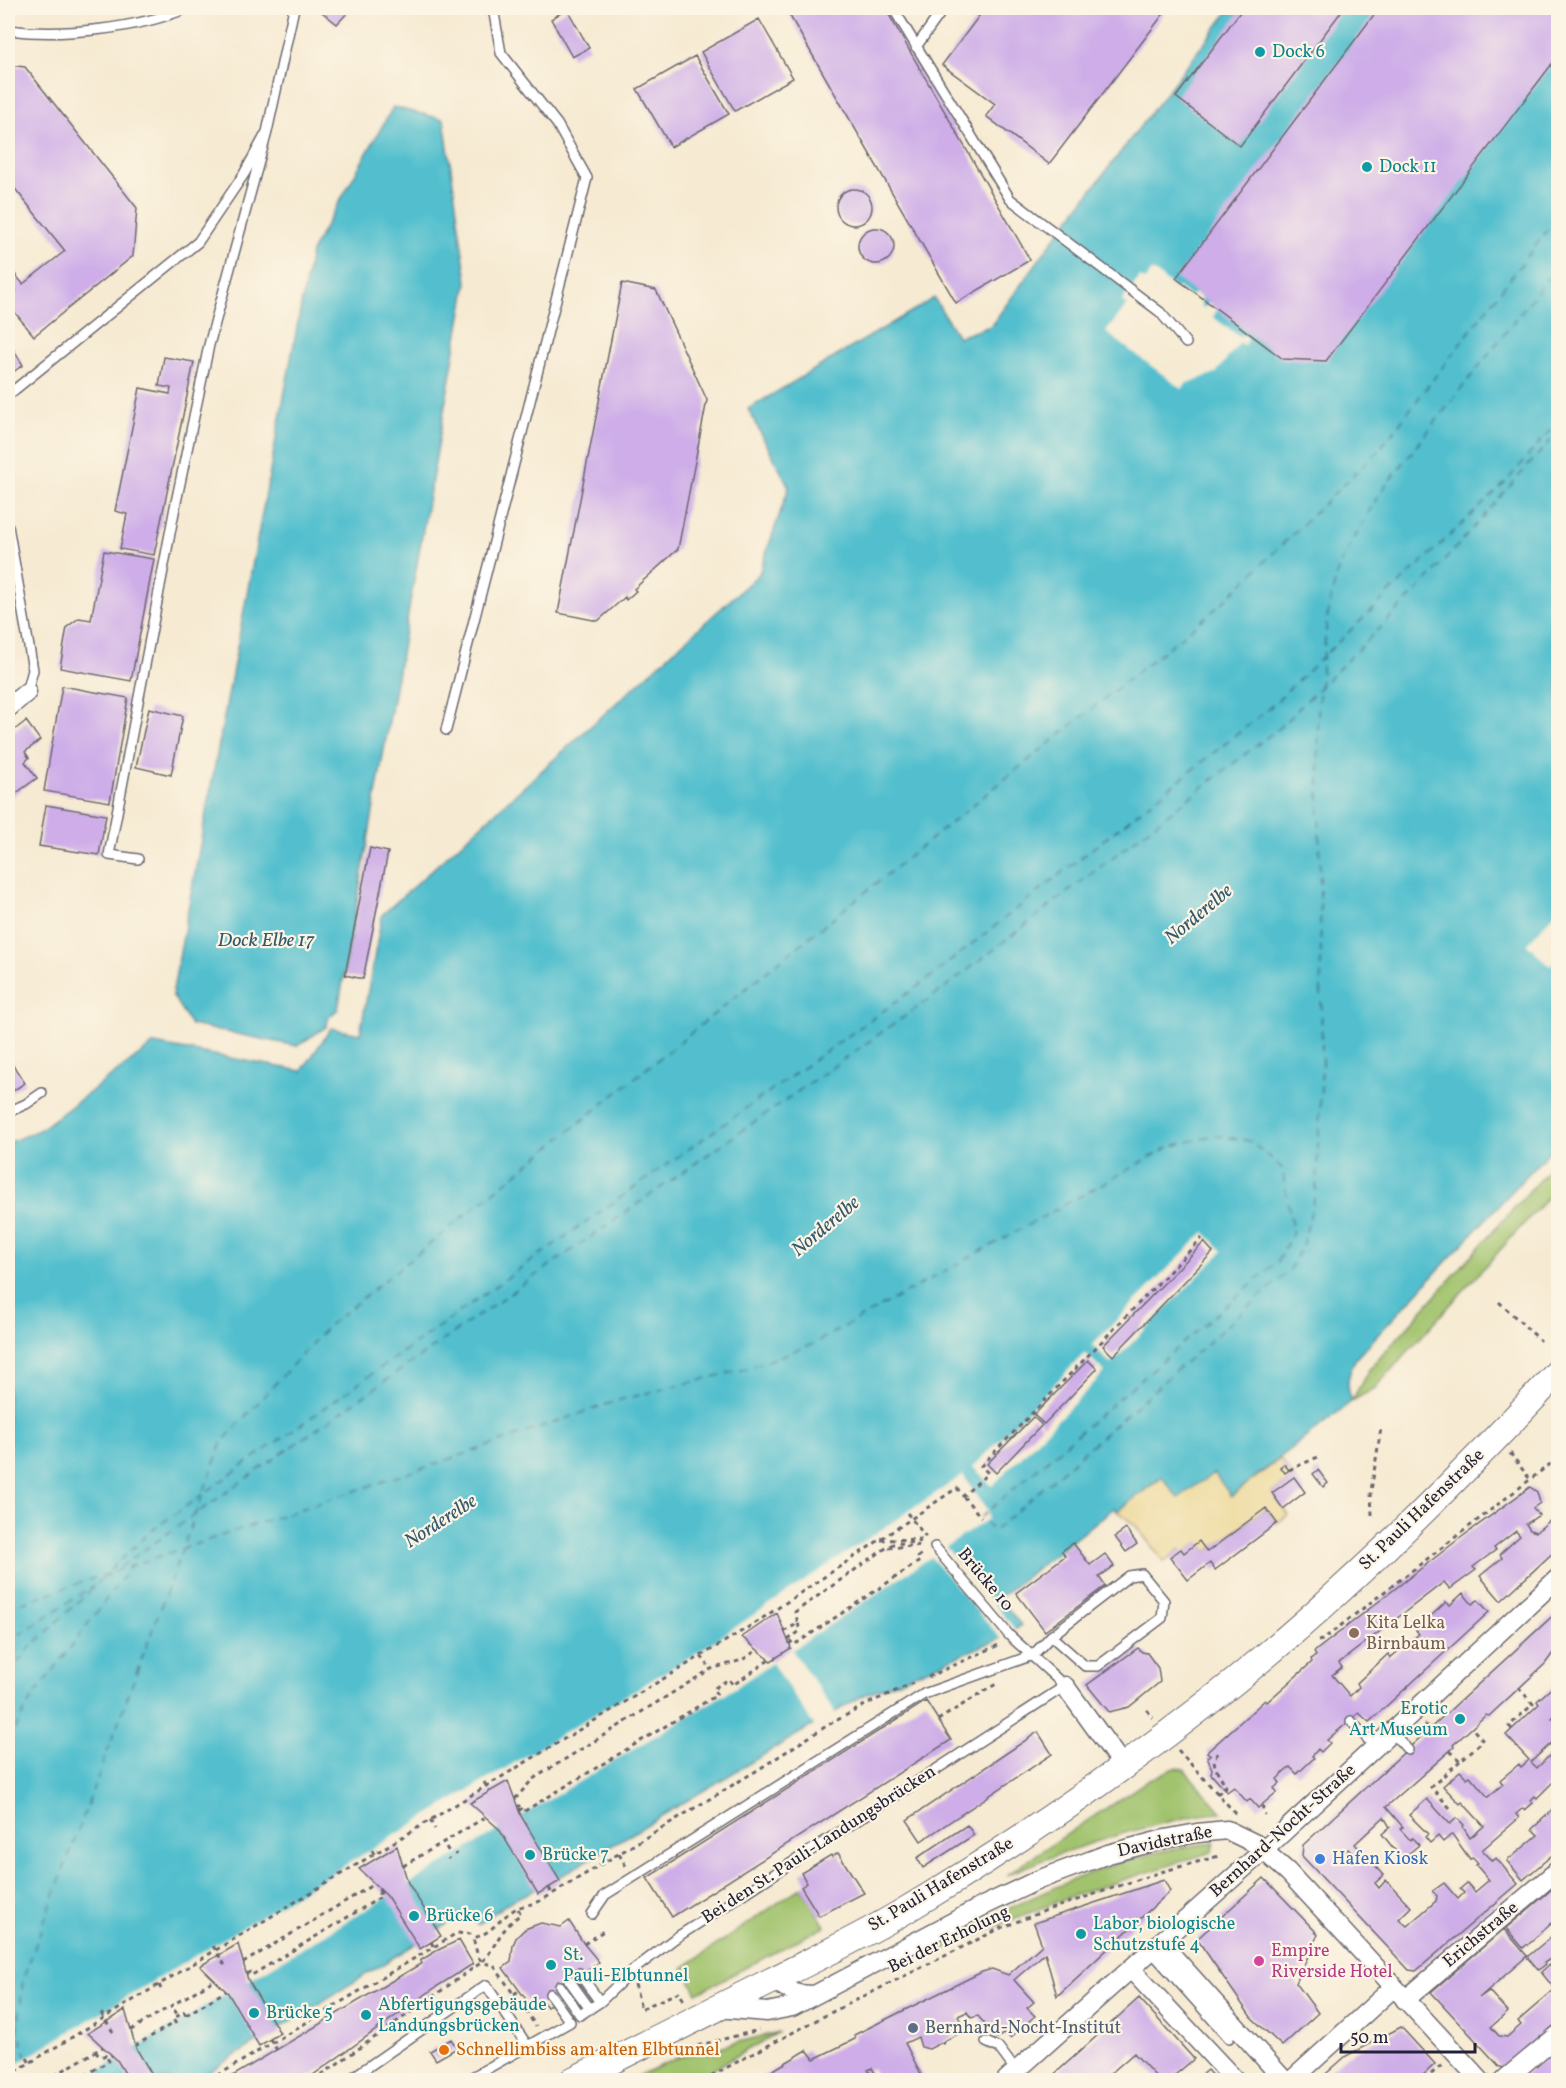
<svg xmlns="http://www.w3.org/2000/svg" width="1566" height="2088" font-family="Vollkorn,serif">
<rect width="100%" height="100%" fill="#fcf5e5"/>
<filter id="ink" filterUnits="userSpaceOnUse"><feTurbulence type="fractalNoise" baseFrequency=".0167" numOctaves="2"/><feDisplacementMap in="SourceGraphic" scale="12" xChannelSelector="R" yChannelSelector="G"/><feConvolveMatrix kernelMatrix="1 2 1 2 8 2 1 2 1" color-interpolation-filters="sRGB"/></filter>
<filter id="wash" filterUnits="userSpaceOnUse"><feTurbulence type="fractalNoise" baseFrequency=".008" numOctaves="4" result="noise"/><feDisplacementMap in="SourceGraphic" scale="24" xChannelSelector="R" yChannelSelector="G"/><feGaussianBlur stdDeviation="1.35" result="paint"/><feColorMatrix in="noise" values="0 0 0 0 0 0 0 0 0 0 0 0 0 0 0 0 0 1.4 0 .05"/><feComposite in="paint" operator="in"/></filter>
<g filter="url(#wash)">
<rect width="100%" height="100%" fill="#f6ead2"/>
<path fill="#a1c36d" stroke="#627254" stroke-width="1.5" d="M1558 1159V1186L1374 1389 1352 1401 1368 1371Z
M1174 1768 1184 1769 1222 1813C1204 1813 1185 1818 1167 1822 1112 1835 1058 1853 1006 1875L1147 1781Z
M1215 1843 1212 1852 1075 1895 1013 1919 944 1950 940 1942C1024 1901 1119 1850 1215 1843Z
M801 1887 825 1926 697 1993 683 1968Z
M779 2032 694 2080H630L679 2057Z"/>
<path fill="#eeda9e" stroke="#887e6c" stroke-width="1.5" d="M1280 1459 1294 1477 1272 1493 1288 1515 1277 1523 1266 1508 1207 1552 1199 1542 1184 1553 1180 1549 1164 1562 1136 1526 1117 1511 1163 1477 1214 1472 1232 1496Z"/>
<path fill="#53bfce" stroke="#3a7084" stroke-width="1.5" d="M1231 8H1558V1142L1356 1358C1348 1374 1345 1384 1352 1401L1231 1496 1214 1473 1178 1498 1162 1477 1117 1511 1114 1508 999 1598 1021 1625 997 1640 862 1696 556 1879 509 1902 478 1925 471 1918H457L196 2080H8V1143L41 1129 154 1044 302 1071 331 1028 360 1034 382 915 759 574 789 487 748 409 934 298 958 337 991 326 1057 235Z
M393 107 444 119 467 282 338 1009 329 1017 326 1027 297 1046 191 1025 172 995 311 252Z"/>
<path fill="#f6ead2" d="M1152 270 1176 289 1178 287 1190 296 1195 293 1202 298 1201 305 1204 308 1209 302 1218 309 1213 317 1240 337 1243 334 1249 339 1244 345 1240 342 1216 373 1187 383 1182 389 1106 332 1127 305 1122 301 1140 277 1145 280Z
M1558 910V957L1550 966 1527 944Z
M1204 1232 1223 1251 1111 1364 1092 1345Z
M1085 1353 1105 1372 992 1486 973 1467Z
M963 1475 987 1510 988 1519 946 1547 1016 1630 1002 1640 931 1557 792 1650 836 1714 815 1727 772 1663 735 1688 83 2080H8V2069L698 1652Z"/>
<g fill="none" stroke-linecap="round" stroke-linejoin="round">
<path stroke="#33596e" stroke-width="1.5" stroke-dasharray="8 6" stroke-linecap="butt" d="M120 1567 938 993 1280 727 1421 587 1558 432
M110 1570 151 1531 928 979 1265 712 1505 483 1558 421
M103 1579 114 1571
M8 1607 462 1455 619 1400 745 1369 813 1344 1169 1147 1214 1135 1250 1141 1282 1168 1293 1233 1277 1262 981 1517 993 1531 1002 1524 1290 1270 1304 1241 1316 1190 1322 1066 1318 707 1328 611 1339 566 1379 494 1558 265
M8 1642 94 1585
M8 1673 30 1648 107 1574
M8 1742 29 1703 131 1566
M27 2058 18 2030 23 1979 222 1442 328 1326 1218 607 1379 450 1558 216"/>
</g>
<g id="blocks">
<path fill="#ceade8" fill-rule="evenodd" d="M317 8H352L337 24Z
M793 8H885L1030 260 956 303 787 11Z
M985 8H1168L1049 164 986 116 995 104 942 65Z
M1243 8H1344L1240 146 1176 97Z
M1379 8H1558V56L1326 361 1283 359 1176 278Z
M567 9 589 48 572 57 551 19Z
M759 19 793 78 735 111 701 52Z
M695 56 729 114 671 147 637 89Z
M8 65 25 67 137 208 133 256 34 336 8 304V297L16 290 8 279 14 273 23 284 65 251 8 180Z
M836 207a18 18 0 1 1 36 0a18 18 0 1 1-36 0Z
M858 246a18 18 0 1 1 36 0a18 18 0 1 1-36 0Z
M622 283 656 290 707 400 678 549 634 589 636 591 626 600 625 597 598 621 558 613Z
M8 341 23 365 9 375 8 373Z
M164 357 194 362 154 555 120 549 127 514 115 511 140 388 170 394 171 388 159 386Z
M104 551 154 559 131 681 60 668 67 627 79 618 91 620Z
M62 686 128 698 110 802 44 791Z
M149 708 183 716 171 775 136 767Z
M26 721 40 740 25 752 29 758 25 762 37 778 8 799V735Z
M46 805 106 815 99 855 39 846Z
M370 848 388 852 363 979 345 975Z
M8 1058 25 1083 8 1094Z
M1204 1242 1213 1252 1113 1356 1103 1346Z
M1088 1360 1097 1369 1044 1424 1034 1415Z
M1033 1417 1042 1425 996 1473 987 1464Z
M1284 1464 1289 1470 1285 1473 1280 1467Z
M1318 1470 1328 1483 1323 1487 1313 1474Z
M1294 1477 1305 1492 1283 1509 1272 1493Z
M1530 1487 1537 1492 1540 1503 1533 1508 1539 1515 1526 1524 1530 1530 1536 1532 1558 1514V1548L1501 1601 1480 1576 1502 1558 1500 1554 1520 1536 1516 1531 1494 1548 1496 1550 1473 1567 1476 1570 1450 1589 1444 1582 1339 1663 1342 1667 1332 1675 1350 1696 1359 1687 1357 1683 1388 1654 1390 1658 1419 1634 1416 1630 1446 1602 1450 1605 1463 1593 1472 1604 1478 1600 1489 1612 1369 1722 1359 1713 1327 1740 1330 1743 1321 1752 1318 1749 1312 1756 1314 1758 1297 1774 1290 1767 1277 1779 1280 1783 1274 1788 1277 1792 1258 1808 1250 1799 1247 1802 1234 1787 1227 1792 1211 1774 1212 1769 1207 1757 1210 1755 1207 1752 1265 1700 1267 1702 1312 1662 1311 1659 1316 1656 1314 1652 1455 1542Z
M1266 1508 1277 1523 1215 1570 1210 1563 1188 1580 1170 1557 1181 1549 1184 1553 1199 1541 1207 1552Z
M1126 1529 1137 1544 1126 1552 1115 1537Z
M1073 1543 1090 1565 1105 1554 1114 1566 1099 1577 1105 1586 1045 1631 1016 1593 1065 1556 1062 1551Z
M1558 1611V1646L1545 1664 1489 1716 1486 1715 1453 1745 1454 1747 1386 1807 1403 1827 1400 1829 1410 1840 1412 1838 1419 1845 1402 1859 1382 1834 1390 1827 1384 1817 1355 1844 1384 1875 1375 1883 1379 1888 1386 1880 1411 1907 1399 1919 1407 1926 1436 1901 1437 1896 1433 1891 1444 1883 1458 1899 1464 1893 1460 1889 1467 1883 1475 1892 1489 1880 1476 1865 1478 1864 1473 1858 1470 1859 1452 1834 1443 1842 1438 1836 1430 1843 1425 1837 1428 1834 1409 1815 1427 1799 1450 1824 1457 1818 1464 1825 1463 1827 1470 1838 1484 1826 1462 1802 1460 1804 1443 1786 1460 1771 1467 1778 1470 1776 1488 1797 1503 1784 1500 1780 1519 1764 1521 1767 1529 1760 1506 1735 1539 1704 1537 1701 1558 1682V1712L1552 1718 1558 1724V1737L1531 1762 1537 1768 1558 1747V1777L1537 1798 1535 1796 1531 1800 1533 1803 1525 1810 1523 1808 1516 1814 1519 1818 1482 1850 1493 1861 1496 1858 1518 1884 1416 1971 1409 1970 1302 1856 1303 1845ZM1348 1849 1358 1859 1355 1862 1348 1854 1344 1857 1342 1855Z
M777 1613 791 1648 771 1661 742 1637Z
M1138 1648 1142 1652 1147 1653 1158 1668 1160 1682 1129 1707 1109 1712 1087 1685Z
M926 1701 951 1740 672 1917 647 1878Z
M1038 1732 1052 1754 921 1841 907 1820Z
M508 1781 521 1816 560 1881 538 1894 499 1829 470 1803Z
M1558 1805V1850L1523 1880 1507 1861 1538 1835 1532 1829Z
M967 1825 974 1835 923 1868 917 1858Z
M397 1846 408 1883 441 1936 420 1949 387 1896 359 1869Z
M838 1853 864 1893 819 1916 801 1887 807 1883 801 1873 831 1855 832 1857Z
M1264 1878 1318 1934 1296 1983 1318 2013 1282 2046 1251 2017 1197 1939Z
M1164 1880 1170 1891 1057 1996 1045 1953 1014 1980 1034 2002 1027 2008 1035 2016 1010 2038 1005 2033 997 2038 978 2016 971 2018 967 2012 958 2016 963 2027 960 2033 929 2049 921 2047 918 2037 905 2043 924 2080H879L872 2068 868 2070 874 2080H762L760 2078 807 2050 814 2059 855 2039 854 2035 982 1972 992 1969 1008 1975 1042 1945 1034 1923Z
M1558 1884V1918L1523 1948 1506 1928Z
M569 1921 584 1944 599 1962 587 1971 590 1976 547 2007 543 2002 533 2009 503 1968 511 1962 513 1945 516 1938 525 1929 541 1923 561 1927Z
M1504 1929 1527 1956 1479 1998 1489 1991 1508 2012 1491 2027 1499 2036 1507 2037 1521 2025 1518 2021 1555 1989 1558 1993V2022L1505 2068 1500 2067 1431 1992Z
M1558 1931V1954L1544 1963 1545 1965 1538 1970 1527 1957Z
M459 1940 473 1964 436 1987 306 2080H226L422 1963 420 1961 436 1951Z
M238 1944 248 1980 280 2033 259 2046 228 1993 200 1966Z
M1558 1957V1982L1553 1987 1541 1972Z
M1139 1998 1194 2059 1169 2080H1159L1134 2053 1103 2080H1048Z
M125 2010 136 2048 155 2080H129L117 2060 88 2033Z
M1401 2027 1435 2064 1418 2080H1319L1346 2056Z
M451 2039 457 2048 436 2060 430 2051Z
M1558 2047V2078L1555 2080H1519Z
M1207 2070 1216 2080H1195Z"/>
</g>
</g>
<g filter="url(#ink)">
<use href="#blocks" fill-opacity="0" stroke="#6c6870" stroke-width="1.5"/>
<g fill="none" stroke-linecap="round" stroke-linejoin="round">
<defs>
<path id="lane" d="M893 8 1010 199 1160 312 1186 343
M8 30C61 37 137 29 187 8
M916 47 944 8
M8 395 198 242 244 174 267 132 294 8
M8 526 33 670 27 692
M446 730 587 178 557 124 501 53 493 8
M138 859 109 855 175 507 209 345 267 132
M8 1112 26 1104 42 1093
M1351 1721 1375 1747
M1392 1732 1408 1750
M592 1914 605 1895 924 1694 1033 1655 1051 1636 1129 1576 1142 1574 1164 1601 1162 1618 1098 1666H1085L1051 1636
M1151 1951 1229 2038
M579 1973 600 2002
M569 1980 590 2009
M560 1986 580 2015 600 2002 632 1971 674 1939 1065 1686 1009 1635 935 1547
M986 2042 999 2048 1016 2071
M349 2080 486 1985 527 2045
M467 2080 570 2022 550 1994"/>
<path id="street" d="M8 708 27 692
M1065 1686 1123 1766
M1161 1943 1284 2080
M1131 1969 1235 2080
M772 1980 797 1994 813 1995
M1405 2000 1558 1870
M717 2008 767 2012 792 2007 983 1906 1038 1880 1108 1854 1165 1839 1197 1833 1227 1830 1256 1844 1288 1872 1480 2080
M1006 2080 1264 1850 1558 1578
M1292 2080 1393 1988
M1504 2080 1558 2035"/>
<path id="secondary" d="M573 2080C639 2048 705 2014 771 1981 814 1959 859 1938 901 1913 1017 1844 1129 1766 1234 1682 1350 1588 1457 1481 1558 1372"/>
</defs>
<use href="#lane" stroke="#6c6870" stroke-width="12"/>
<use href="#street" stroke="#6c6870" stroke-width="21"/>
<use href="#secondary" stroke="#6c6870" stroke-width="28"/>
<path stroke="#6c6870" stroke-width="3" stroke-dasharray="4.5 4.5" stroke-linecap="butt" d="M1499 1302 1541 1341
M1510 1453 1529 1478
M1289 1470 1318 1457
M963 1496 981 1517
M907 1513 926 1537
M1372 1515 1371 1491 1381 1428
M881 1540 925 1539
M888 1548 923 1545
M784 1632 798 1623 795 1612 886 1548 893 1544 925 1541
M788 1640 800 1631 798 1623
M1318 1641 1322 1640 1558 1458
M789 1644 794 1640 797 1643 920 1561 918 1557 923 1553
M701 1656 708 1665
M928 1677 1001 1644
M1147 1710 1153 1718
M938 1720 996 1684
M1425 1724 1430 1730
M1512 1729 1509 1726 1533 1704 1519 1688
M1178 1750 1236 1814
M1450 1751 1460 1761 1483 1741 1472 1728
M484 1782 489 1791
M1217 1794 1226 1787C1221 1775 1214 1771 1214 1758L1221 1750
M515 1799 533 1779 711 1669 742 1660 757 1650
M1262 1805 1265 1815
M518 1807 520 1805
M1450 1808 1431 1787 1460 1761
M518 1810 522 1809 523 1812 717 1695 713 1689 729 1679 733 1685 769 1660
M430 1820 435 1829
M446 1847 449 1852
M372 1850 377 1858
M455 1853 456 1855
M619 1854 627 1868
M448 1858 449 1859
M403 1866 486 1817
M549 1888 552 1894
M378 1891 381 1890
M518 1909 521 1914C498 1931 498 1944 482 1962L494 1966 536 2026
M431 1942 436 1951
M584 1944 605 1930
M213 1946 226 1967
M243 1963 374 1884
M246 1974 250 1972 252 1975 381 1897 379 1894 382 1892
M635 1984 641 2009 679 1992 684 2001
M159 1985 163 1993
M1557 1987 1558 1986
M514 1994 520 1990
M174 2010 178 2015
M101 2013 113 2032
M186 2015 226 1991
M176 2024 173 2019 184 2012 187 2017
M131 2030 214 1980
M270 2039 277 2050
M942 2042 944 2044
M135 2046 175 2022
M689 2048 759 2030
M95 2052 101 2057 110 2053
M27 2058 30 2063
M8 2076 757 1622 957 1488 963 1496 988 1473 981 1466 1202 1238
M47 2080 103 2047
M77 2080 109 2061 107 2058 112 2055
M210 2080 457 1933 470 1934 473 1938
M314 2080 482 1962 478 1957 473 1938C492 1934 500 1917 517 1908 522 1906 529 1905 535 1903 541 1901 547 1897 552 1894L756 1771 828 1725 867 1704 913 1683
M703 2080 828 2014 1003 1927 1047 1910 1161 1872 1219 1856
M1424 2080 1442 2065"/>
<use href="#lane" stroke="#fff" stroke-width="9"/>
<use href="#street" stroke="#fff" stroke-width="18"/>
<use href="#secondary" stroke="#fff" stroke-width="26"/>
</g>
</g>
<g fill="#0f9aa8" stroke="#fcf5e5" stroke-width="2">
<circle cx="1260" cy="52" r="6"/>
<circle cx="1367" cy="167" r="6"/>
<circle cx="1460" cy="1719" r="6"/>
<circle cx="530" cy="1855" r="6"/>
<circle cx="414" cy="1916" r="6"/>
<circle cx="1081" cy="1934" r="6"/>
<circle cx="551" cy="1965" r="6"/>
<circle cx="254" cy="2013" r="6"/>
<circle cx="366" cy="2015" r="6"/>
</g>
<circle fill="#8d6e63" stroke="#fcf5e5" stroke-width="2" cx="1354" cy="1633" r="6"/>
<circle fill="#3f7fe0" stroke="#fcf5e5" stroke-width="2" cx="1320" cy="1859" r="6"/>
<circle fill="#d1479c" stroke="#fcf5e5" stroke-width="2" cx="1259" cy="1961" r="6"/>
<circle fill="#5c6f8a" stroke="#fcf5e5" stroke-width="2" cx="913" cy="2028" r="6"/>
<circle fill="#e8710a" stroke="#fcf5e5" stroke-width="2" cx="444" cy="2050" r="6"/>
<g text-anchor="middle" dominant-baseline="central" stroke-width="4.5" stroke-linejoin="round" paint-order="stroke">
<g font-size="18" fill="#0d838f" stroke="#fcf5e5" text-anchor="start">
<text x="1272" y="52">Dock 6</text>
<text x="1379" y="167">Dock 11</text>
<text x="1448" y="1709" text-anchor="end">Erotic<tspan x="1448" dy="21">Art Museum</tspan></text>
<text x="542" y="1855">Brücke 7</text>
<text x="426" y="1916">Brücke 6</text>
<text x="1093" y="1924">Labor, biologische<tspan x="1093" dy="21">Schutzstufe 4</tspan></text>
<text x="563" y="1955">St.<tspan x="563" dy="21">Pauli-Elbtunnel</tspan></text>
<text x="378" y="2005">Abfertigungsgebäude<tspan x="378" dy="21">Landungsbrücken</tspan></text>
<text x="266" y="2013">Brücke 5</text>
</g>
<g font-size="18" fill="#22223b" stroke="#fcf5e5">
<text transform="translate(1422 1510) rotate(-44)">St. Pauli Hafenstraße</text>
<text transform="translate(985 1580) rotate(50)">Brücke 10</text>
<text transform="translate(1283 1831) rotate(-42)">Bernhard-Nocht-Straße</text>
<text transform="translate(1165 1842) rotate(-12)">Davidstraße</text>
<text transform="translate(819 1845) rotate(-33)">Bei den St. Pauli-Landungsbrücken</text>
<text transform="translate(941 1885) rotate(-31)">St. Pauli Hafenstraße</text>
<text transform="translate(1481 1935) rotate(-40)">Erichstraße</text>
<text transform="translate(949 1940) rotate(-26)">Bei der Erholung</text>
</g>
<g font-size="18" fill="#785e54" stroke="#fcf5e5" text-anchor="start">
<text x="1366" y="1623">Kita Lelka<tspan x="1366" dy="21">Birnbaum</tspan></text>
</g>
<g font-size="18" fill="#366cbe" stroke="#fcf5e5" text-anchor="start">
<text x="1332" y="1859">Hafen Kiosk</text>
</g>
<g font-size="18" fill="#b23c85" stroke="#fcf5e5" text-anchor="start">
<text x="1271" y="1951">Empire<tspan x="1271" dy="21">Riverside Hotel</tspan></text>
</g>
<g font-size="18" fill="#4e5e75" stroke="#fcf5e5" text-anchor="start">
<text x="925" y="2028">Bernhard-Nocht-Institut</text>
</g>
<g font-size="18" fill="#c56008" stroke="#fcf5e5" text-anchor="start">
<text x="456" y="2050">Schnellimbiss am alten Elbtunnel</text>
</g>
<g font-size="20" font-style="italic" fill="#33596e" stroke="#fcf5e5">
<text transform="translate(1199 915) rotate(-40)">Norderelbe</text>
<text x="266" y="941">Dock Elbe 17</text>
<text transform="translate(826 1227) rotate(-40)">Norderelbe</text>
<text transform="translate(441 1522) rotate(-33)">Norderelbe</text>
</g>
</g>
<rect width="1566" height="2088" fill="none" stroke="#fcf5e5" stroke-width="30"/>
<path d="M1341 2043v9h134v-9" fill="none" stroke="#22223b" stroke-width="3"/>
<text x="1350" y="2043" font-size="18" fill="#22223b" stroke="#fcf5e5" stroke-width="4.5" paint-order="stroke">50 m</text>
</svg>
